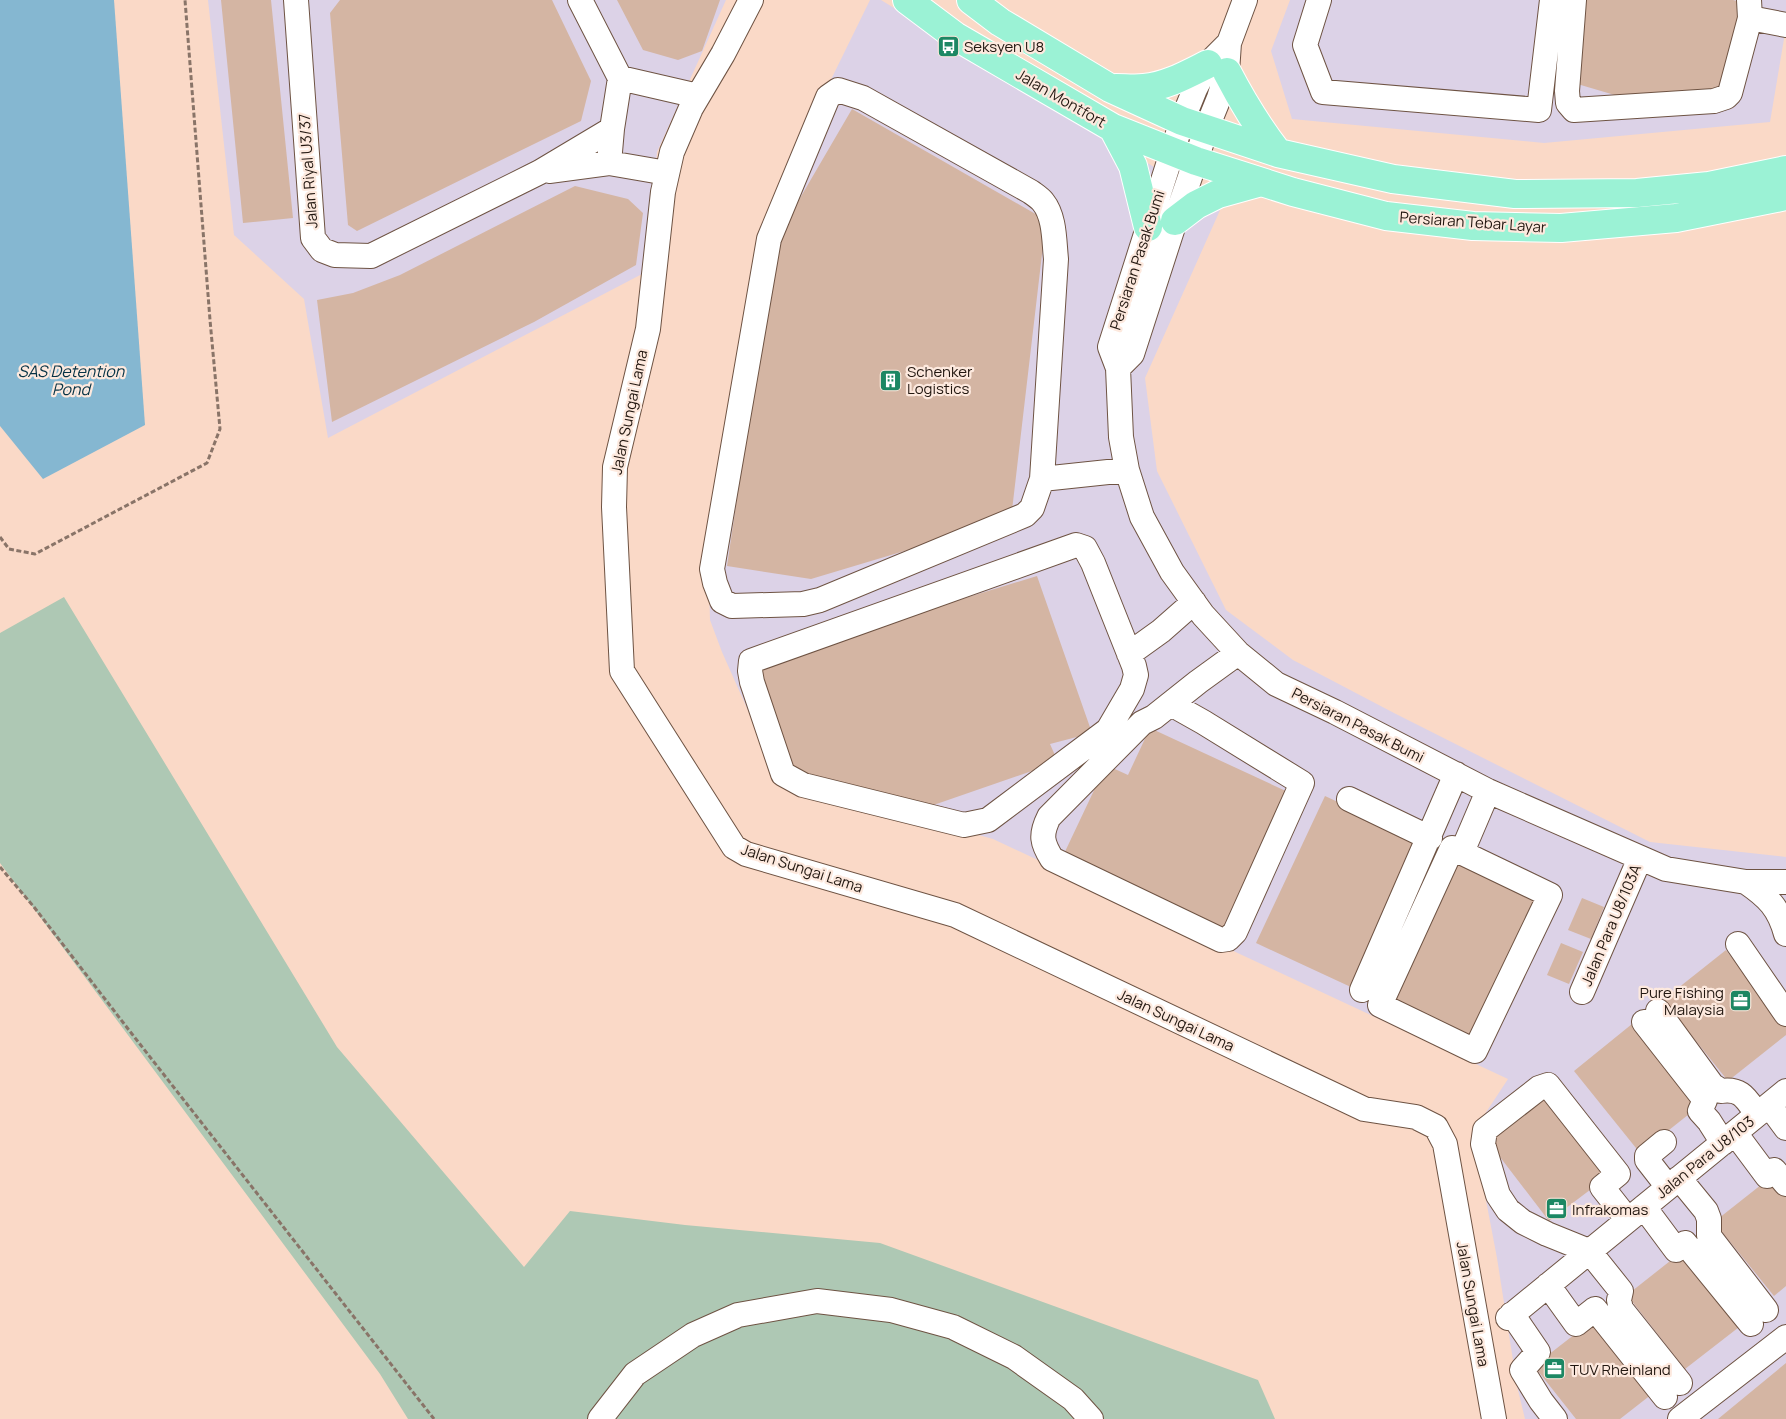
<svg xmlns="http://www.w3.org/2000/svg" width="1786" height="1419" font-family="Manrope,sans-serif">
<rect width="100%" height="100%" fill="#fad9c7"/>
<path fill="#dcd2e7" d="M208 0H726L657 152 644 273 328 438 304 299 234 235Z
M870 0H881L1221 208 1145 378 1157 471 1226 610 1293 660 1394 713 1650 842 1786 857V1419H1525L1517 1386 1497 1258 1473 1132 1508 1079 993 839 815 790 778 778 722 652 710 620 709 583 761 245 820 102Z
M1290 0H1786V27L1770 122 1544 143 1292 119 1271 51Z"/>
<path fill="#aec8b4" d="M64 597 337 1047 524 1267 570 1211 685 1225 880 1243 1258 1380 1275 1419H408L380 1374 0 863V633Z"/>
<path fill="#85b7d1" d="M0 0H114L145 425 43 479 0 426Z"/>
<path fill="#d4b5a3" d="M221 0H271L293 218 243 223Z
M340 0H552L591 81 581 121 357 231 348 225 330 13Z
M617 0H720L702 51 678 60 643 50Z
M1585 0H1733L1744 3 1717 98 1635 101 1574 83Z
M852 109 1046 220 1011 519 811 579 727 566 775 241Z
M575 186 628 199 643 213 636 265 534 322 332 422 317 300 353 293 400 275Z
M1037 576 1092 733 1050 744 1058 762 922 809 786 768 754 663Z
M1150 728 1288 792 1221 932 1062 858 1106 765 1128 775Z
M1325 796 1422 841 1353 988 1256 943Z
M1456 854 1546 896 1473 1047 1383 1004Z
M1582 898 1604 907 1591 939 1568 930Z
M1561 943 1583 952 1569 984 1547 975Z
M1726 950 1786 1026V1035L1728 1081 1663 1000Z
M1632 1024 1698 1107 1640 1153 1574 1071Z
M1545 1096 1607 1177 1549 1221 1487 1140Z
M1771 1177 1786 1195V1286L1774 1296 1714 1222Z
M1684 1250 1743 1324 1685 1369 1627 1295Z
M1593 1320 1652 1394 1620 1419H1576L1534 1366Z
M1786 1363V1419H1718Z"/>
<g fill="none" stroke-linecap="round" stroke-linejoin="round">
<defs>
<path id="minor" d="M296 0 313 238 322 250 335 255 371 256 540 172 612 129
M580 0 620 78
M751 0 723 54 691 108 672 152 663 192 648 329 615 467 614 507 622 671 734 847 746 854 955 915 1364 1109 1416 1117 1436 1127 1445 1144 1494 1419
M1319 0 1305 45 1323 92 1539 110 1552 0
M1574 0 1567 91 1568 103 1574 110 1714 101 1726 97 1730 93 1750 18 1749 0
M1750 18 1786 25
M1229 43 1208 64 1195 89 1182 121 1110 347 1118 368 1121 437 1127 470 1142 517 1172 572 1203 615 1238 653 1276 684 1335 712 1488 791 1666 869 1746 882H1786
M549 171 609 163
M667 173 609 163 612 129 620 78 698 96
M1118 368 1132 354 1175 221 1206 130 1219 98 1227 72 1229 43 1245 0
M1042 479 1032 508 1025 515 820 600 803 604 732 606 722 601 715 583 712 569 769 239 828 97 838 90 863 98 1031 192C1035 195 1040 198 1043 202 1055 217 1054 241 1056 259L1042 479 1127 470
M1076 545 1085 548 1093 563 1134 666 1136 675 1132 689 1108 730 988 820 964 825 803 785 783 774 752 682 750 671 751 661Z
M1129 654 1161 631 1194 602
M1171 704 1203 722 1302 783 1235 932 1228 939 1221 940 1052 859C1042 843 1040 835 1049 817L1142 723 1154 717 1198 682 1238 653
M1349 799 1430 838
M1452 848 1550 895 1475 1051 1380 1005Z
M1462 852 1488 791
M1746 882C1768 897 1779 908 1786 934
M1738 944 1786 1014
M1362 990 1456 774
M1582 992 1640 858
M1658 1011 1712 1085 1721 1091C1742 1088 1746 1099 1757 1114
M1644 1022 1705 1100 1700 1111 1709 1121 1723 1143
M1769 1105 1786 1128
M1735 1133 1767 1176 1774 1170 1786 1184
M1664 1142 1647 1156V1160L1668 1187
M1679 1178 1706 1211 1709 1219V1236L1766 1310
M1644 1207 1676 1250 1685 1243 1751 1324
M1628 1220 1602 1187 1618 1174 1548 1085 1539 1088 1485 1130 1483 1144 1498 1195 1508 1210 1523 1222 1547 1234 1589 1251 1621 1291 1619 1300 1621 1309 1680 1383
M1548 1285 1576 1324 1595 1309 1665 1397
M1512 1314 1538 1352 1522 1370 1541 1401 1555 1419
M1508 1318 1786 1091
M600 1419 635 1374 693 1335 738 1315 817 1301 891 1310 953 1327 1014 1357 1073 1399 1091 1419
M1680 1419 1786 1337"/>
<path id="major" d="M907 0 955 36 1113 128 1196 161 1293 192 1386 216 1473 226 1561 228 1676 218 1786 196
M971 0 1000 22 1110 88 1182 121 1278 153 1393 179 1515 194 1637 193 1709 186 1786 170
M1227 72C1242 101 1258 127 1278 153
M1116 88C1125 88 1135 89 1144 88 1167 86 1188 74 1208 64
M1113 128 1133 166 1148 227
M1175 221 1196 205 1218 194 1261 182"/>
</defs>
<use href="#minor" stroke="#6e5343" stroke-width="26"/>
<use href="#major" stroke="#fff" stroke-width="30"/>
<path stroke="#897468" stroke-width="3" stroke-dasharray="5 2.5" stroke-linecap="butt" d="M0 537 9 549 35 554 207 463 220 429 210 320 185 0
M0 867 34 907 132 1034 434 1419"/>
<use href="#minor" stroke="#fff" stroke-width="24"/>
<use href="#major" stroke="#9bf2d5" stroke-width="28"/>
</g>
<defs>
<symbol id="bus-square" viewBox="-11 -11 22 22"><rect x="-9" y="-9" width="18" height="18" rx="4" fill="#1c8763" stroke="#fde9de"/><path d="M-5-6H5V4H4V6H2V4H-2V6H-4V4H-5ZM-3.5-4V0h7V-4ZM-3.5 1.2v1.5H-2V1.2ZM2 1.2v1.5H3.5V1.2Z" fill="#fff"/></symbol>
<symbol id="building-square" viewBox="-11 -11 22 22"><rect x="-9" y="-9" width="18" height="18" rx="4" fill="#1c8763" stroke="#fde9de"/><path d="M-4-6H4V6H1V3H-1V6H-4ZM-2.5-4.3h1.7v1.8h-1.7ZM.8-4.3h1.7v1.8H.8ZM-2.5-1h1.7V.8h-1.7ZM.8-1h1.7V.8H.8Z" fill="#fff"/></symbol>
<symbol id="office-square" viewBox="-11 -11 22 22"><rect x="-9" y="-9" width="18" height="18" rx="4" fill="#1c8763" stroke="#fde9de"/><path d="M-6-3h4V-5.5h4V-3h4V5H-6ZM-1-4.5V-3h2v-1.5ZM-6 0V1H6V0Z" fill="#fff"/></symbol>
</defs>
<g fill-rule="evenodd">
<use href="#bus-square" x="936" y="34" width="25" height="25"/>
<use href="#building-square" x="878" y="368" width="25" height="25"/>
<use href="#office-square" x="1728" y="988" width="25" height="25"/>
<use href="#office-square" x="1544" y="1196" width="25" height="25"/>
<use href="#office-square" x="1542" y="1356" width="25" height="25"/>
</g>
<g text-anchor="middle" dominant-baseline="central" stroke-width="4.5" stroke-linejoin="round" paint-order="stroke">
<g font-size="15" fill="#221710" stroke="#fde9de" text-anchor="start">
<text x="964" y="46">Seksyen U8</text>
<text x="907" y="371">Schenker<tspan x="907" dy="17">Logistics</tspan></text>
<text x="1724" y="992" text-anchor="end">Pure Fishing<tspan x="1724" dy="17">Malaysia</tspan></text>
<text x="1572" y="1209">Infrakomas</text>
<text x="1570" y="1369">TUV Rheinland</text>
</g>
<g font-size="15" fill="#221710" stroke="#fde9de">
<text transform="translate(1061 98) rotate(30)">Jalan Montfort</text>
<text transform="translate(308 171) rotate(-94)">Jalan Riyal U3/37</text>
<text transform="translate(1473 222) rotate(4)">Persiaran Tebar Layar</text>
<text transform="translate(1137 260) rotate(-72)">Persiaran Pasak Bumi</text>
<text transform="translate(629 412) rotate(-78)">Jalan Sungai Lama</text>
<text transform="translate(1358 725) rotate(27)">Persiaran Pasak Bumi</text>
<text transform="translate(802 868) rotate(18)">Jalan Sungai Lama</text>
<text transform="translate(1611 925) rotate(-67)">Jalan Para U8/103A</text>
<text transform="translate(1176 1020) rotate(25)">Jalan Sungai Lama</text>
<text transform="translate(1705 1157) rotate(-39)">Jalan Para U8/103</text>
<text transform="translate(1473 1304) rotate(80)">Jalan Sungai Lama</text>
</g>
<g font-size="16" font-style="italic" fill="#053245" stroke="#fde9de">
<text x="71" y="371">SAS Detention<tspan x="71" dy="18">Pond</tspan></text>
</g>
</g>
</svg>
